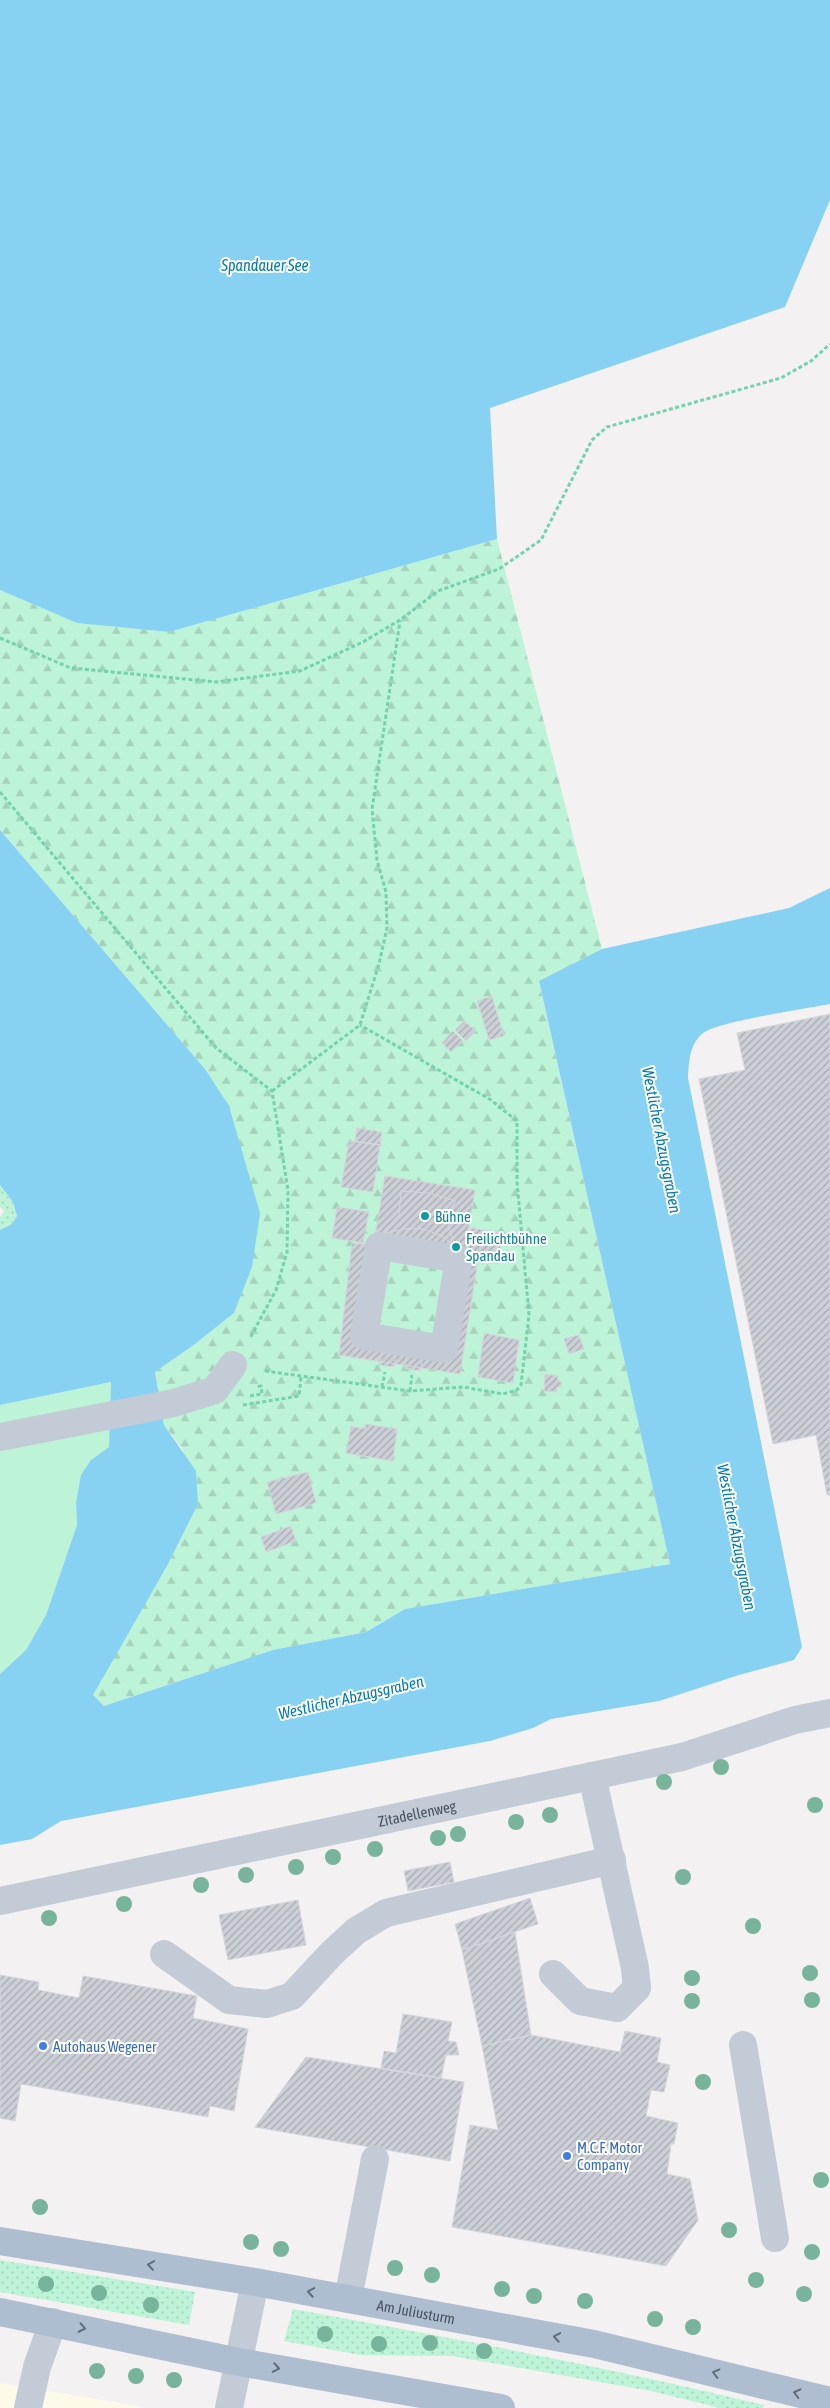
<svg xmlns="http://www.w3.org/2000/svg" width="830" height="2408" font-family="'Asap Condensed',sans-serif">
<defs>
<pattern id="grass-dots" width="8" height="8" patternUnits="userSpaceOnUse" patternTransform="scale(1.25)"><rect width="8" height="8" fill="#bdf3d7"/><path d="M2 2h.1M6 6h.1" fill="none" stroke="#a4d2bb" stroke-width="1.8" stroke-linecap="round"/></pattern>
<pattern id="forest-firs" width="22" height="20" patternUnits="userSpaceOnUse" patternTransform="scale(1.25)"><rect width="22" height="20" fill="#bdf3d7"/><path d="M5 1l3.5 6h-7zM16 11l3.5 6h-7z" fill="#a4d2bb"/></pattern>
<pattern id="building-hatch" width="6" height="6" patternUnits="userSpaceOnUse" patternTransform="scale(1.25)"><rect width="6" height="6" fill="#cccfd6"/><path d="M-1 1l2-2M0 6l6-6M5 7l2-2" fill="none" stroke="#a7abb1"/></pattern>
</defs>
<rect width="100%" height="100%" fill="#f3f1f1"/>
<path fill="#fdfaea" d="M0 2383 103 2400 145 2408H0Z"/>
<path fill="url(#grass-dots)" d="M0 1185 13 1202 17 1216 12 1224 0 1230V1217L4 1212 0 1206Z
M0 2260 195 2292 189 2325 0 2292Z
M293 2309C451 2338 608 2367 764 2405L763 2408H720L651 2391 452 2356 360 2355 284 2341Z"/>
<path fill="url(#forest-firs)" d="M497 539 602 949 539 982 670 1564 405 1609 366 1632 273 1650 104 1706 92 1695 167 1566 198 1504 183 1450 164 1425 155 1372 195 1344 234 1313 205 1069 0 830V590L77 623 169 632Z"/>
<path fill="#bdf3d7" d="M111 1382 109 1447 91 1460 76 1503 77 1525 46 1615 26 1650 0 1674V1405Z"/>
<path fill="#87d2f2" d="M0 0H830V200L785 307 490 408 497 539 169 632 77 623 0 590Z
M0 830 205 1069 229 1106 260 1213 252 1267 234 1313 195 1344 155 1372 164 1425 196 1471 198 1504 167 1566 93 1695 104 1706 273 1650 366 1632 405 1609 670 1564 539 981 602 949 789 908 830 888V1004C805 1009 720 1021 703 1033 689 1045 689 1062 688 1078L802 1647 794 1660 739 1675 659 1701 551 1719 533 1728 490 1741 61 1821 32 1839 0 1845V1674L26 1650 46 1615 77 1525 76 1503 81 1475 91 1460 109 1447 111 1382 0 1405V1230L12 1224 17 1216 13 1202 0 1185Z"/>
<path fill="url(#building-hatch)" stroke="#d4d6dc" d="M492 996 504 1036 489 1040 477 1001Z
M830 1014V1495H827L816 1435 773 1444 699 1079 745 1070 737 1033Z
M464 1021 476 1031 466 1041 455 1030Z
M453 1031 463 1041 451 1052 442 1043Z
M357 1128 382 1132 380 1145 355 1141Z
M349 1141 380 1145 373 1192 341 1187Z
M385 1176 475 1190 464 1257 374 1242Z
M401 1191 429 1193 456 1201 449 1210 447 1221 455 1246 440 1235 422 1229 412 1228 384 1233 399 1214Z
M337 1207 369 1212 363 1243 332 1238Z
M471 1228 503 1233 498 1264 466 1260Z
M352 1243 379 1246 364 1336 444 1349 467 1258 478 1260 460 1374 339 1355Z
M484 1333 519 1340 513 1383 478 1377Z
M579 1335 584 1349 569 1354 564 1339Z
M382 1351 396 1353 394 1367 379 1365Z
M407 1353 423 1356 420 1371 405 1368Z
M545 1374 558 1376 557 1382H562L561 1387H557V1392L544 1391Z
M366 1424 397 1429 393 1461 346 1453 351 1426 365 1429Z
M308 1472 316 1503 276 1514 267 1482Z
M291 1526 296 1541 266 1552 261 1537Z
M450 1862 454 1882 408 1891 404 1871Z
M530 1898 538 1924 462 1950 455 1924Z
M298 1900 306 1945 228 1960 219 1915Z
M515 1932 531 2035 482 2046 462 1950Z
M0 1975 39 1982 38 1990 79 1998 83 1976 197 1996 193 2018 248 2029 234 2111 210 2106 208 2117 21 2084 15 2121 0 2118Z
M403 2014 452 2022 448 2041 456 2042 459 2055H446L441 2078 381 2068 384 2051 396 2053Z
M625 2031 661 2038 657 2062 670 2065 664 2092 651 2090 646 2116 678 2123 674 2144H671L667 2174 690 2179 698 2220 666 2266 452 2227 470 2125 498 2130 482 2046 531 2035 620 2052Z
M306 2057 464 2082 450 2161 255 2127Z"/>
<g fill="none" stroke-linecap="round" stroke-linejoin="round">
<path stroke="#72d3ac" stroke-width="3" stroke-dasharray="4 2.5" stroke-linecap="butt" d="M0 638 71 668 216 682 300 671 363 642 400 620 438 591 499 569 541 540 592 440 607 427 781 378 811 361 830 344
M0 792 216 1048 272 1091 288 1190 287 1252 276 1290 250 1338
M272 1091 360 1025 379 964 387 928 386 892 377 860 372 809 400 621
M265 1371 410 1391 463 1387 503 1394 517 1390 521 1385 529 1315 517 1182V1121L491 1100 360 1025
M382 1387 385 1372
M410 1391 412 1375
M250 1396 262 1394 261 1386 257 1387
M243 1405 299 1396 301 1377"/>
<g stroke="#c3cbd6" stroke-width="28">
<path d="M379 1246 459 1259 444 1349 364 1336Z"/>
<path d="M0 1437 174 1403 215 1390 233 1365"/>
<path id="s1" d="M0 1901 682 1757 795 1720 830 1713"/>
<path d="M164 1954 229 2000 267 2004 292 1996 332 1953 356 1931 386 1913 612 1860"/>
<path d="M553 1974 580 2001 617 2008 637 1988 635 1968 592 1776"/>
<path d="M743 2045 775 2238"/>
<path d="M348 2299 375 2159"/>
<path d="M28 2408 37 2367 53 2322"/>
<path d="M229 2408 255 2282"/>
</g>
<g stroke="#afbdd1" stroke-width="28">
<path id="s2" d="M0 2241 255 2282 594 2344 830 2401"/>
<path d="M0 2312 239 2362 501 2408"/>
</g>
</g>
<g fill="#77b49b">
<circle cx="721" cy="1767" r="8"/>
<circle cx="664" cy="1782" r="8"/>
<circle cx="815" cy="1805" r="8"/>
<circle cx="550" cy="1815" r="8"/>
<circle cx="516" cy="1822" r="8"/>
<circle cx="458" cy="1834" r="8"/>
<circle cx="438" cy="1838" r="8"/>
<circle cx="375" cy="1849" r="8"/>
<circle cx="333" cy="1857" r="8"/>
<circle cx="296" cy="1867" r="8"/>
<circle cx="246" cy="1875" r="8"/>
<circle cx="683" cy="1877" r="8"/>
<circle cx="201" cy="1885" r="8"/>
<circle cx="124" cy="1904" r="8"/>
<circle cx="49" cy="1918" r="8"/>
<circle cx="753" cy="1926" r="8"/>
<circle cx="810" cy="1973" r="8"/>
<circle cx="692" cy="1978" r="8"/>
<circle cx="812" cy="2000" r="8"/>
<circle cx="692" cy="2001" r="8"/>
<circle cx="703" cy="2082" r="8"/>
<circle cx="821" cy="2180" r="8"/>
<circle cx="40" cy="2207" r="8"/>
<circle cx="729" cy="2230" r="8"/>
<circle cx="251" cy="2242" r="8"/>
<circle cx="281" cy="2249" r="8"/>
<circle cx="812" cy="2252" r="8"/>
<circle cx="395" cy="2268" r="8"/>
<circle cx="432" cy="2275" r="8"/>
<circle cx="756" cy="2280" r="8"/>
<circle cx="46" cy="2284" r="8"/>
<circle cx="502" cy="2289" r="8"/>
<circle cx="99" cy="2293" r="8"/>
<circle cx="804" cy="2294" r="8"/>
<circle cx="534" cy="2296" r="8"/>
<circle cx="585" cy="2301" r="8"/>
<circle cx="151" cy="2305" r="8"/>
<circle cx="655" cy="2319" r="8"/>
<circle cx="693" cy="2327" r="8"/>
<circle cx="325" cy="2334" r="8"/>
<circle cx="430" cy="2343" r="8"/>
<circle cx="379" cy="2344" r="8"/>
<circle cx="484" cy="2351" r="8"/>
<circle cx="97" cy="2371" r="8"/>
<circle cx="136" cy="2376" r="8"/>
<circle cx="174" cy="2380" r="8"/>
</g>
<defs><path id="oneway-chevron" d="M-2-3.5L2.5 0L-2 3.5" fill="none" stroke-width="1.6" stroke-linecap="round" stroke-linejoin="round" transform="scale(1.25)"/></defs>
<g stroke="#616d7c">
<use href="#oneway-chevron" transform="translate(151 2265) rotate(-171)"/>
<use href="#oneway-chevron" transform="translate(311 2292) rotate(-170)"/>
<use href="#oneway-chevron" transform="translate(82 2328) rotate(12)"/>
<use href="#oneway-chevron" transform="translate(557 2337) rotate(-170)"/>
<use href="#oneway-chevron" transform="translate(276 2368) rotate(10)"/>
<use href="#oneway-chevron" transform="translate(716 2373) rotate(-166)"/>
<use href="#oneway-chevron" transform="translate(797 2393) rotate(-166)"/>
</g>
<g fill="#0f9aa8" stroke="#fff" stroke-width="2">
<circle cx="425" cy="1216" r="5"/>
<circle cx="456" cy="1247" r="5"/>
</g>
<g fill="#3f7fe0" stroke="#fff" stroke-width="2">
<circle cx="43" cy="2046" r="5"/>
<circle cx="567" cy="2156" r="5"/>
</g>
<g text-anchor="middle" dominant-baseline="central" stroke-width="4" stroke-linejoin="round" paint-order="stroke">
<g font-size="15" fill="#0d838f" stroke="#fff" text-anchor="start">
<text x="435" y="1216">Bühne</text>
<text x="466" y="1238">Freilichtbühne<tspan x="466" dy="17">Spandau</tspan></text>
</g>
<g font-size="15" fill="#475260" stroke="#fff">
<text stroke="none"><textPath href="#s1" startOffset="426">Zitadellenweg</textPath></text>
<text stroke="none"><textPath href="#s2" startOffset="422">Am Juliusturm</textPath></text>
</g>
<g font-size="15" fill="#366cbe" stroke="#fff" text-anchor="start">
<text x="53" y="2046">Autohaus Wegener</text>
<text x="577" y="2147">M.C.F. Motor<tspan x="577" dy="17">Company</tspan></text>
</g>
<g font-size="16" font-style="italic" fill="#037baf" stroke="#fff">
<text x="265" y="265">Spandauer See</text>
<text transform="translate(662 1140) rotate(79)">Westlicher Abzugsgraben</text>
<text transform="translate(737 1537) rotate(79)">Westlicher Abzugsgraben</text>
<text transform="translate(351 1697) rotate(-13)">Westlicher Abzugsgraben</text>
</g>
</g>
</svg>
